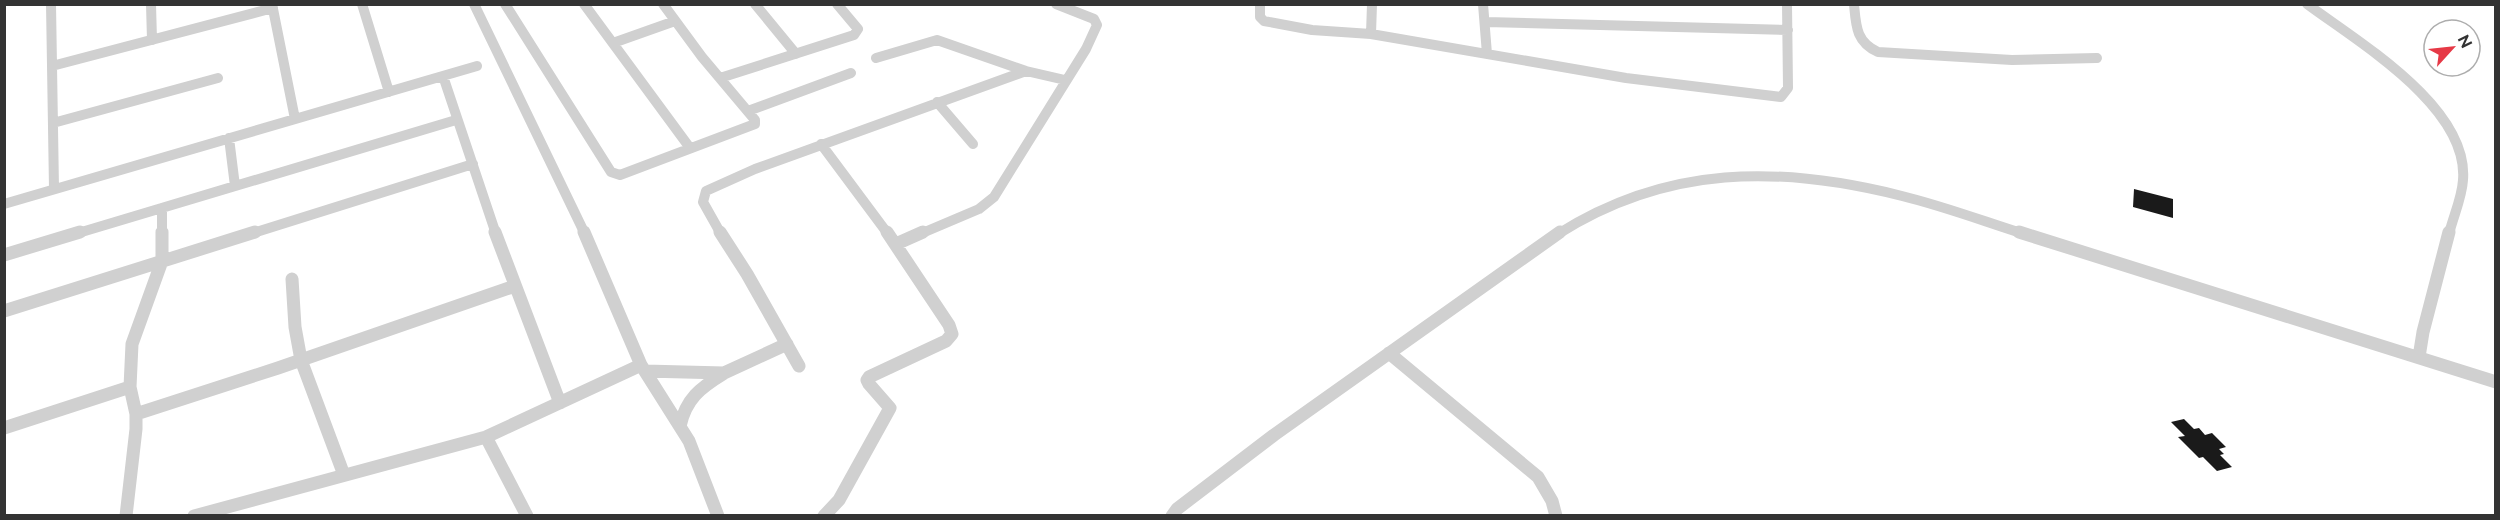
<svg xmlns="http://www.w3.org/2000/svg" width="2500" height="520" font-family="Raleway,sans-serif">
<rect width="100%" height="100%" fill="#fff"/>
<path fill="#1a1a1a" d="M2134 189 2173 199V218L2133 207Z
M2184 419 2194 429 2199 428 2205 435 2212 433 2226 447 2219 449 2224 454 2220 455 2232 467 2217 471 2203 457 2199 458 2178 437 2185 436 2171 422Z"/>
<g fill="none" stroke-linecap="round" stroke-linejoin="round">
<path stroke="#d0d0d0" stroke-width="10" d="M51 4 54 189
M151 4 152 40
M272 4 295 119
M362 4 389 92
M474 4 585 234
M505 4 611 172 620 175 755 124V120L702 57 663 4
M584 4 690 148
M755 4 796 54
M1260 4V17L1264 21 1312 30 1371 34 1626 78 1781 97 1788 88 1787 4
M1483 4 1487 54
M1854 4C1856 26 1856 42 1878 52L2012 60 2097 58
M2307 4C2358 42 2469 107 2463 180 2462 198 2453 217 2449 234
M1486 22 1788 30
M1371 34 1372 4
M613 43 675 21
M876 58 937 40 1026 71 1065 80
M52 66 273 8
M443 76 496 234
M720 78 854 35 858 29 837 4
M937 102 973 144
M748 111 851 73
M53 123 218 78
M229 138 235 186
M821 144 888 234
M4 204 477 66
M162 208V234
M75 234 456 120
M250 234 473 164
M721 234 703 202 706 191 755 169 1026 71
M920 234 979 209 994 197 1086 49 1097 25 1094 19 1056 4
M1558 234C1667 165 1779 165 1902 196 1943 206 1983 221 2024 234"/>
<path stroke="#d0d0d0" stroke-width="13" d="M495 232 560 403
M584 232 641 365 689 441 718 516
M720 232 747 274 799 366
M2019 232 2496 382
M896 244 923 232
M4 255 80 232
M292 279 295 327 301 360 344 475
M4 311 255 232
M1389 353 1538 477 1552 501 1556 516
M2419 357 2423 332 2449 232
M645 371 724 373 787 344
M136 414 278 368 515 286
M680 426C686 399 700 388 723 374
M4 428 130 387
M486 437 527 516
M126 516 136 429V414L130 387 132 344 162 261V232
M194 516 486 437 641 365
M824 516 839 500 890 408 869 384 867 380 869 377 946 341 952 334 949 325 887 232
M1172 516 1177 509 1274 435 1560 232"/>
</g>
<rect width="2500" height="520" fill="none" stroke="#333333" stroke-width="12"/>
<g transform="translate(2452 48) rotate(63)"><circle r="28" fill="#ffffff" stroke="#adadad" stroke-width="1.5"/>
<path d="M0-4.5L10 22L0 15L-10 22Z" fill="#e63946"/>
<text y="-9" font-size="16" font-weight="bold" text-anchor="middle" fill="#333333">N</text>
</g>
</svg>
